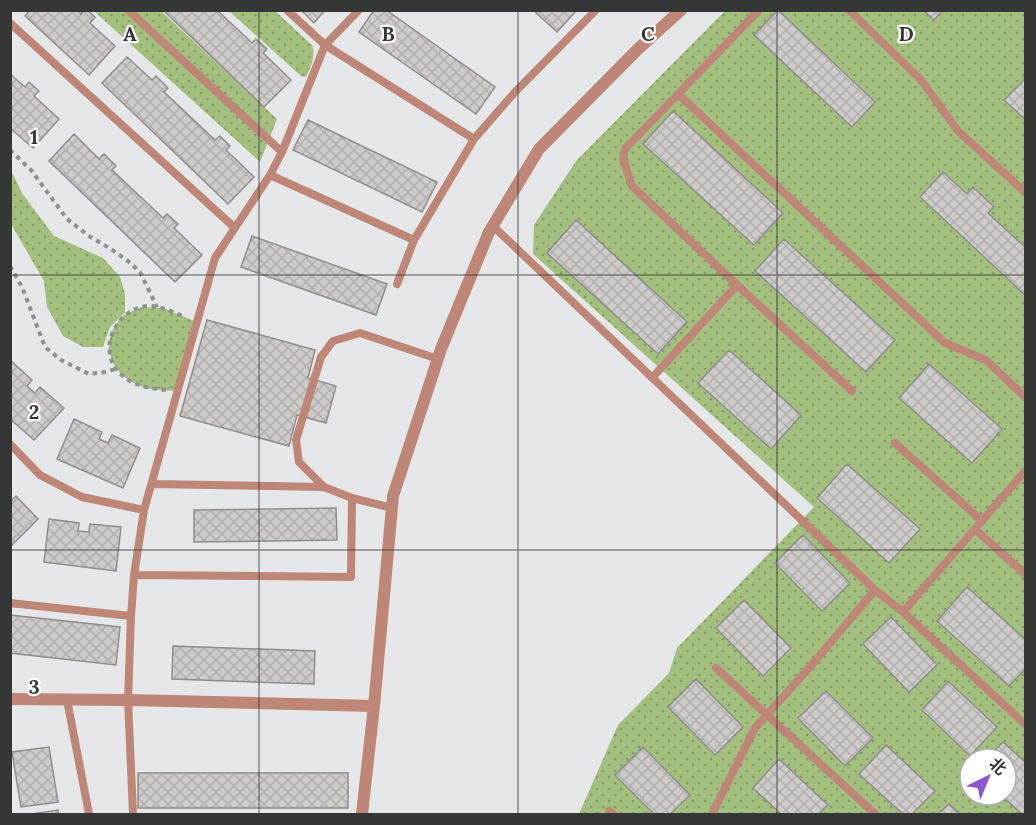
<svg xmlns="http://www.w3.org/2000/svg" width="1036" height="825" font-family="Lora,'Noto Sans SC',serif">
<defs>
<pattern id="grass-dots" width="8" height="8" patternUnits="userSpaceOnUse" patternTransform="scale(1.5)"><rect width="8" height="8" fill="#a2bf7e"/><path d="M2 2h.1M6 6h.1" fill="none" stroke="#859c68" stroke-width="1.8" stroke-linecap="round"/></pattern>
<pattern id="building-cross-hatch" width="8" height="8" patternUnits="userSpaceOnUse" patternTransform="scale(1.5)"><rect width="8" height="8" fill="#cccbca"/><path d="M0 0l8 8M0 8l8-8" fill="none" stroke="#b0afae"/></pattern>
</defs>
<rect width="100%" height="100%" fill="#e5e6e7"/>
<path fill="url(#grass-dots)" fill-rule="evenodd" d="M94 11H161L277 119 260 162Z
M229 11H275L312 45C316 55 311 67 306 77L301 76Z
M725 11H1025V814H579L618 725 669 673 677 648 814 507 533 254 534 225 576 161ZM970 759H1006V795H970Z
M11 170 22 193 54 236 103 258 120 277 125 294V312L110 327 103 347H83L63 336 47 307 44 281 11 224Z
M142 307 163 308 197 322 178 391C166 390 151 391 140 386 110 374 98 344 121 318 126 313 135 310 142 307Z"/>
<path fill="url(#building-cross-hatch)" stroke="#8f8d8d" stroke-width="1.5" d="M30 10H77L81 14 83 10H87L95 17 90 23 115 46 89 75 25 16Z
M163 10H217L252 43 256 39 267 49 263 53 291 80 264 107Z
M301 10H325L314 23Z
M374 10H386L495 87 476 114 359 32Z
M533 10H577L557 32Z
M778 10 875 102 852 127 754 35Z
M923 10H943L934 20Z
M127 57 152 80 156 76 168 88 164 92 215 140 220 136 230 146 226 150 254 177 228 204 102 83Z
M10 74 25 87 29 82 39 91 34 96 59 119 33 148 10 128Z
M1026 78V120L1004 100Z
M673 111 783 213 754 245 643 144Z
M308 120 437 182 422 212 293 150Z
M74 134 99 159 104 154 116 166 112 170 163 218 167 214 178 224 174 228 202 255 175 282 49 161Z
M943 172 967 194 973 187 994 207 988 213 1026 248V296L920 197Z
M576 220 687 322 658 354 547 253Z
M252 236 387 284 376 315 241 267Z
M784 239 895 340 866 372 755 271Z
M207 320 315 350 308 378 336 386 326 423 297 415 289 446 180 416Z
M729 350 801 415 771 449 698 383Z
M10 360 32 380 27 386 35 393 40 387 64 408 34 440 10 419Z
M929 364 1002 429 972 463 899 398Z
M74 419 102 432 99 439 108 443 112 435 140 448 123 488 57 459Z
M847 464 920 529 889 563 817 498Z
M16 496 38 519 10 547V502Z
M336 508 337 540 194 542V510Z
M49 519 79 523 78 531 89 532 90 524 121 527 116 571 44 562Z
M803 535 850 583 822 611 775 563Z
M967 587 1026 640V668L1009 686 937 621Z
M744 600 791 648 763 676 716 628Z
M10 615 120 627 116 665 10 653Z
M891 617 937 665 909 692 863 644Z
M173 646 315 651 314 684 172 679Z
M696 679 743 727 715 755 668 707Z
M948 681 997 727 970 756 922 710Z
M826 691 873 738 845 766 798 718Z
M1003 742 1026 763V814H1022L1001 795H1006V759H986Z
M886 745 935 791 912 814H903L859 774Z
M49 747 58 802 21 807 12 752Z
M643 747 690 795 670 814H654L615 775Z
M779 759 828 805 819 814H781L753 788Z
M138 773H348V808H138Z
M949 804 960 814H938Z
M58 810V814H31Z"/>
<g fill="none" stroke-linecap="round" stroke-linejoin="round">
<path stroke="#8f9090" stroke-width="4" stroke-dasharray="4.5 4.5" stroke-linecap="butt" d="M10 150 31 170 67 219 89 236 111 249 128 261 140 272 157 307
M10 266 22 287 45 347 61 360 89 374 106 372 115 369
M166 390C150 388 136 387 123 376 97 355 111 316 141 307 156 303 172 312 185 317"/>
<path stroke="#bd8676" stroke-width="8" d="M128 10 282 152
M287 10 325 45 474 139
M849 10 921 80 958 131 1026 193
M10 23 235 228
M678 94 945 343 986 360 1026 398
M270 175 282 152 325 45 359 10
M493 226 875 590
M397 284 414 240 474 139 515 92 596 10
M737 285 852 391
M652 378 737 285 632 186 623 159 625 149 759 10
M895 443 982 521
M10 444 40 475 82 497 144 510
M324 487 299 462 296 440 321 357 333 341 360 333 438 359
M352 498 392 508
M975 529 1026 575
M134 575 351 577 352 498 324 487 152 484
M10 603 131 616 134 575 144 510 215 258 270 175 414 240
M903 612 1026 470
M131 616 128 700 133 814
M716 668 875 814
M67 700 89 814
M609 811 613 814
M712 814 755 728 809 668 875 590 903 612 1026 725"/>
<path stroke="#bd8676" stroke-width="12" d="M10 699 128 700 374 706
M362 814 374 706 393 496 441 349 489 232 539 149 638 49 681 10"/>
</g>
<path fill="none" stroke="#353636" stroke-width="1.5" stroke-opacity="0.55" d="M259 10V814M518 10V814M777 10V814M10 275H1026M10 550H1026"/>
<g font-size="20" text-anchor="middle" font-weight="bold" fill="#353636" stroke="#fff" stroke-width="4.5" stroke-linejoin="round" paint-order="stroke">
<text x="130" y="41">A</text>
<text x="388" y="41">B</text>
<text x="648" y="41">C</text>
<text x="906" y="41">D</text>
<text x="34" y="144">1</text>
<text x="34" y="419">2</text>
<text x="34" y="694">3</text>
</g>
<rect width="1036" height="825" fill="none" stroke="#353636" stroke-width="24"/>
<g transform="translate(988 777) rotate(43)"><circle r="28" fill="#ffffff" stroke="#aeafaf" stroke-width="1.5"/>
<path d="M0-4.5L10 22L0 15L-10 22Z" fill="#8c57cf"/>
<text y="-9" font-size="16" font-weight="bold" text-anchor="middle" fill="#353636">北</text>
</g>
</svg>
